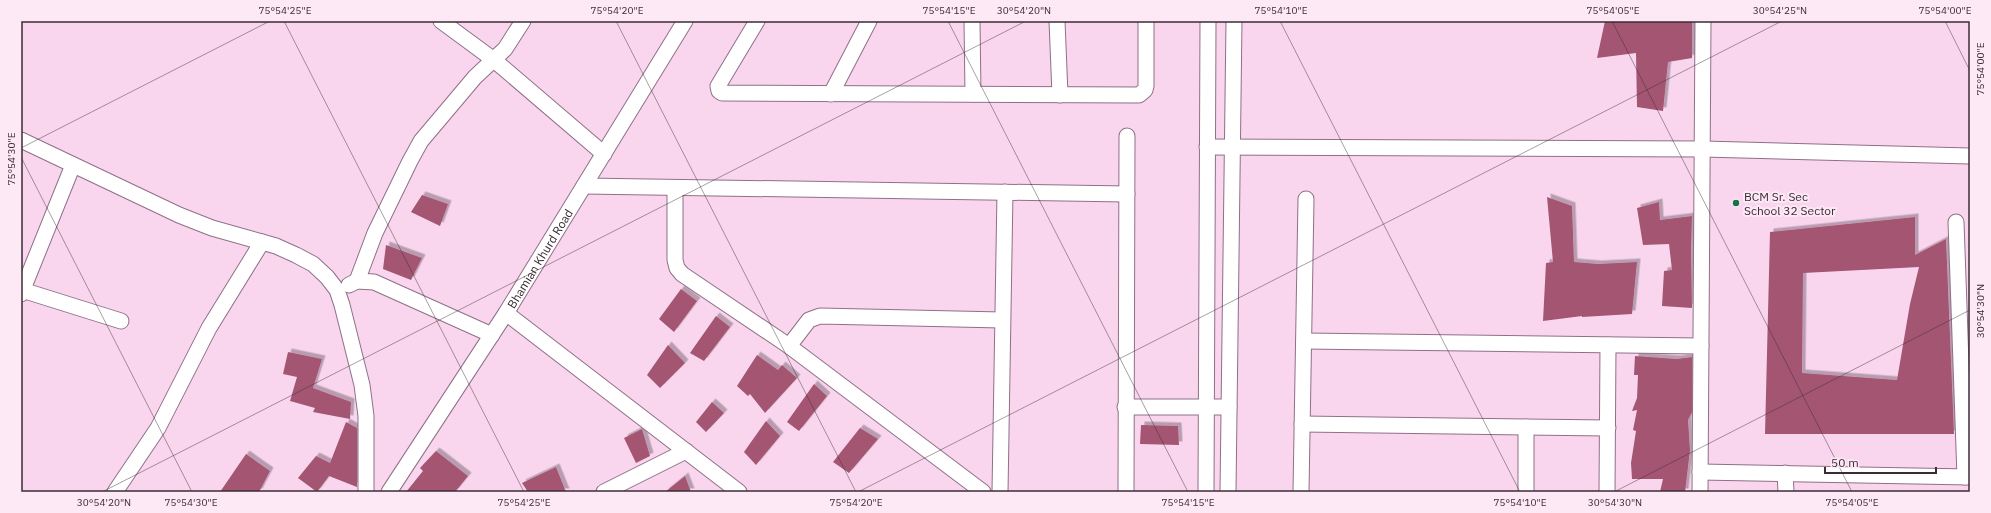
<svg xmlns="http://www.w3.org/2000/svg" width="1991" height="513" font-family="'IBM Plex Sans',sans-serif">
<defs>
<filter id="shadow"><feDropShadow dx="3.5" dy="-3.5" stdDeviation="0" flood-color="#0004"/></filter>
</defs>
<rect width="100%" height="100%" fill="#f9d6ee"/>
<path fill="#a35572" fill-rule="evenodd" filter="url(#shadow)" d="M1605 21H1692V58L1668 62 1663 111 1637 107 1636 53 1597 58Z
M422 195 448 204 440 226 411 212Z
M1547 197 1572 206 1574 262 1598 264 1637 262 1632 314 1582 317V316L1543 321 1546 263 1553 262Z
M1659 202 1660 220 1692 216 1691 249 1692 308 1662 306 1664 271 1672 270 1669 244 1643 245 1637 208Z
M1915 217V255L1946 239 1954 434H1765L1770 232ZM1919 267 1910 304 1897 380 1802 373 1803 273Z
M386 245 422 258 411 280 383 269Z
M681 289 697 301 674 332 659 319Z
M716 316 730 327 704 361 690 353Z
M668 345 685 363 660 388 647 375Z
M288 352 322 359 313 388 351 402 350 419 313 412 315 408 290 401 297 377 283 374Z
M757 355 778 370 782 365 797 378 765 413 750 394 748 396 737 386Z
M1635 356 1677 359 1692 357V412L1688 420 1690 450 1685 492H1660L1663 479H1632L1631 463 1636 431 1633 430 1637 410 1632 411 1637 398 1638 375H1634Z
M814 384 827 396 799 431 787 422Z
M712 402 724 413 706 432 696 422Z
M766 421 780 436 756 465 744 452Z
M346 422 357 428V487L329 476 317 492 298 478 316 456 330 463Z
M1141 425 1178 426 1179 445 1140 444Z
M860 428 878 439 849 473 833 462Z
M642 429 650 456 636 463 624 438Z
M436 451 468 476 455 492H406L423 471 420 468Z
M246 454 270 471 259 492H220Z
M556 467 566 492H528L522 483Z
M685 476 691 492H665Z"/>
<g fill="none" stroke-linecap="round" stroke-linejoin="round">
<defs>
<g id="minor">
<path d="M441 21 494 60 604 154"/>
<path d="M757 21 718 86 719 91 722 93 1139 95 1145 90 1146 86V21"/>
<path d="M972 21 973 94"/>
<path d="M1057 21 1060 95"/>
<path d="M831 94 869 21"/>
<path d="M21 140 179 215 212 228 276 246 296 255 313 264 327 277 337 290 342 305 362 385 366 416V492"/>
<path d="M1207 147 1703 149 1970 156"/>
<path d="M584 186 1127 194"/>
<path d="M675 188V260L677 268 682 274 789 346 983 492"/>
<path d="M1956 222 1965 477"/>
<path d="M357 281 375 233 410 161 421 141 475 77 505 49 523 21"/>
<path d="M349 285 357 281 374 282 492 335"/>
<path d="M22 290 121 321"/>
<path d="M21 294 73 165"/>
<path d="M506 313 739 492"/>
<path d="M1304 341 1701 346"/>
<path d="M789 346 809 320 820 316 1002 320"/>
<path d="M1125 407H1229"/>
<path d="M1302 424 1608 428"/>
<path d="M1526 427V492"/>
<path d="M1700 472 1970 477"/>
<path d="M1785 473 1786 492"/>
<path d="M115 492 158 428 209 328 262 242"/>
<path id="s1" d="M389 492 506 313 685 21"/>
<path d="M604 492 686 451"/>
<path d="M1000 492 1005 192"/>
<path d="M1126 492 1127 136"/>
<path d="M1206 492 1208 21"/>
<path d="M1228 492 1234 21"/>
<path d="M1301 492 1306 199"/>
<path d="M1607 492 1608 345"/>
<path d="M1700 492 1703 21"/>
</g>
</defs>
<use href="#minor" stroke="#8f7086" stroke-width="17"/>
<use href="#minor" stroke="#fff" stroke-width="15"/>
</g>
<path fill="none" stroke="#3a2c35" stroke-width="1" stroke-opacity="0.45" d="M284 21 524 492M616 21 856 492M948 21 1188 492M1280 21 1520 492M1612 21 1852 492M1945 21 1970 71M21 148 270 21M21 157 192 492M102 492 1026 21M858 492 1782 21M1614 492 1970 310"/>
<circle fill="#157348" stroke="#fde8f6" stroke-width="1.5" cx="1736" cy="203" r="4"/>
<g text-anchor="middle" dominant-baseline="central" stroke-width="4" stroke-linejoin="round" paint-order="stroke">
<g font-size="12" fill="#3a2c35" stroke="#fde8f6" text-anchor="start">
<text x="1744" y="196">BCM Sr. Sec<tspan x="1744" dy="14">School 32 Sector</tspan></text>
</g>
<g font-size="12" fill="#3a2c35" stroke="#fde8f6">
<text stroke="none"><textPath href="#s1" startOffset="278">Bhamian Khurd Road</textPath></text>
</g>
</g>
<rect width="1991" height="513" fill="none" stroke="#fde8f6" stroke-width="44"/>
<path d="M1825 467v6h111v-6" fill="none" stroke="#3a2c35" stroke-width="2"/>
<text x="1831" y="467" font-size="12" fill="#3a2c35" stroke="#fde8f6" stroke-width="3" paint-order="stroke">50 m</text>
<rect x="22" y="22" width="1947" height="469" fill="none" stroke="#3a2c35" stroke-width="1.5"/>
<g font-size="10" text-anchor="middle" fill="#3a2c35">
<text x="285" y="14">75°54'25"E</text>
<text x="617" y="14">75°54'20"E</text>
<text x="949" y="14">75°54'15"E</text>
<text x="1024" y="14">30°54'20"N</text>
<text x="1281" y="14">75°54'10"E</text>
<text x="1613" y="14">75°54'05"E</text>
<text x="1780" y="14">30°54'25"N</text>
<text x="1945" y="14">75°54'00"E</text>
<text transform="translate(1980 69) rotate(-90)" y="4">75°54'00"E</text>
<text transform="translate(11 159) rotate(-90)" y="4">75°54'30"E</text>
<text transform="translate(1980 311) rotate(-90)" y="4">30°54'30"N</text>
<text x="104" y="506">30°54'20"N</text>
<text x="191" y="506">75°54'30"E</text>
<text x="524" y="506">75°54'25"E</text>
<text x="856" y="506">75°54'20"E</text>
<text x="1188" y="506">75°54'15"E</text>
<text x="1520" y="506">75°54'10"E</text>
<text x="1615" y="506">30°54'30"N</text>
<text x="1852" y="506">75°54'05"E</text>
</g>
</svg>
